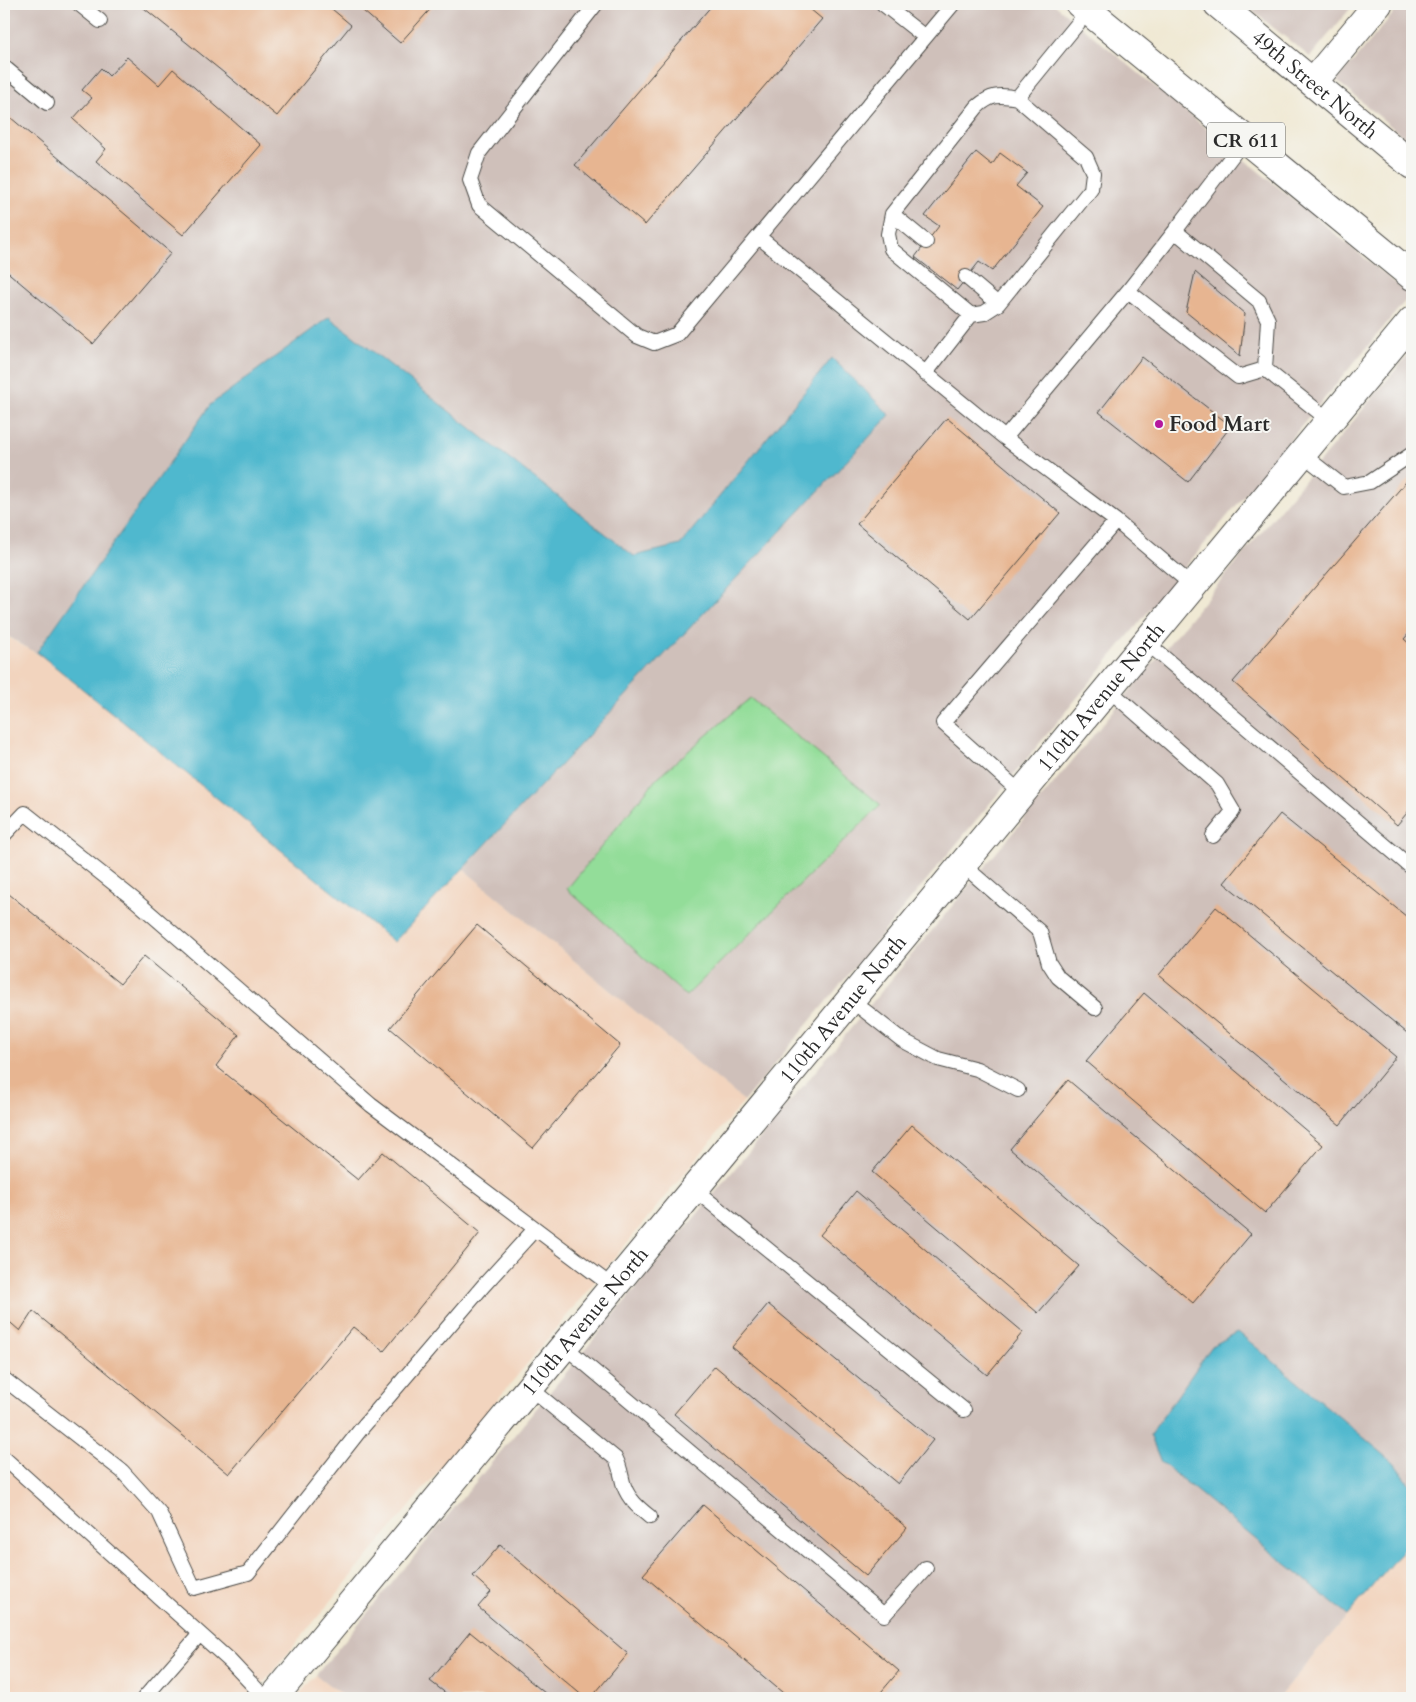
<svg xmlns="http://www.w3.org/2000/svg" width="1416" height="1702" font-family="Cardo,serif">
<rect width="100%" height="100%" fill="#f6f6f2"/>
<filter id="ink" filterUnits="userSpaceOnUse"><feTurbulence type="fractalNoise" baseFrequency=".02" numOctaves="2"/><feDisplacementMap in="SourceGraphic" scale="10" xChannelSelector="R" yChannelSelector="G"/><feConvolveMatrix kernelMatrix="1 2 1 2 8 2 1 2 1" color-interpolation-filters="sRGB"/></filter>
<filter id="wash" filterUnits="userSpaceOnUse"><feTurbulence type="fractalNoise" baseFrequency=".0096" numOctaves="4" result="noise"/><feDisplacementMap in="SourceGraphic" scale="20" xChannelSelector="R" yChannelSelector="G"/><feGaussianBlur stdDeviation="1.12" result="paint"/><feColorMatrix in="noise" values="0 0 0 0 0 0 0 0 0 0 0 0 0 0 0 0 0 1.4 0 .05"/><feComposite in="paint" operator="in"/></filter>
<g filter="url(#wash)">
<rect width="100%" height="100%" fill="#f0e9d4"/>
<path fill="#f2d4be" d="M4 635 49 661 393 942 463 869 744 1101 251 1698H4Z
M1412 1539V1698H1278L1348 1615Z
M316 1675 346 1698H296Z"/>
<path fill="#cfc0ba" d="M4 4H1054L1410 295 744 1101 463 869 889 415 832 359 680 545 634 556 329 317 210 405 37 651 49 661 4 634Z
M1244 4H1354L1310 57Z
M1401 4H1412V144L1337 81Z
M1412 350V1487L1394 1463 1238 1332 1212 1347 1161 1462 1348 1615 1278 1698H346L316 1675Z"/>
<path fill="#93dd99" stroke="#5f8462" d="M750 698 881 805 686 996 567 889 657 778Z"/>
<path fill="#50b8ce" stroke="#3e727c" d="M329 317 634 556 680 545 832 358 890 415 394 942 37 652 210 405Z
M1238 1332 1394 1463 1412 1487V1539L1348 1615 1161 1462 1150 1435 1212 1346Z"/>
<g id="blocks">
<path fill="#e7b591" d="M139 4H326L351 25 277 116Z
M355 4H435L400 43Z
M713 4H804L822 19 645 225 575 165Z
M127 57 159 85 173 69 261 145 183 235 96 161 106 149 73 119 92 98 82 90 101 68 109 76Z
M4 112 171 253 93 344 4 269Z
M976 152 992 165 1000 153 1027 173 1016 186 1043 207 992 271 979 262 957 290 915 257 939 226 925 216Z
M1195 272 1245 314 1240 356 1186 312Z
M1142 357 1231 426 1188 482 1099 412Z
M947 418 1060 513 970 619 857 524Z
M1412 475V630L1404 639 1412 646V807L1397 825 1233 682Z
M1280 814 1412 921V1037L1224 883Z
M4 890 120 984 144 956 239 1035 216 1066 358 1180 383 1152 480 1233 384 1351 353 1327 229 1474 33 1311 20 1331 4 1317Z
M1216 907 1396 1057 1340 1125 1159 975Z
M477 925 620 1045 533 1148 390 1028Z
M1144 993 1323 1145 1265 1213 1086 1061Z
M1068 1080 1251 1234 1193 1303 1010 1149Z
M912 1125 1079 1266 1038 1313 872 1172Z
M856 1191 1023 1332 987 1375 820 1235Z
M768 1304 933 1440 898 1484 732 1347Z
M715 1366 907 1528 866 1576 674 1414Z
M703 1505 899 1671 876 1698H789L643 1575Z
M500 1545 628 1654 591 1698H585L478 1607 491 1592 473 1576Z
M470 1632 551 1698H452L430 1681Z"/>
</g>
</g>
<g filter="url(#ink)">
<use href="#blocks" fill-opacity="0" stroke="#494844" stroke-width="1"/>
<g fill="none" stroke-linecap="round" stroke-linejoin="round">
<defs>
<path id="lane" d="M79 4 100 21
M596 4 479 153 470 180 479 205 637 336 654 343 677 334 953 4
M883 4 925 37
M4 67 47 103
M1017 98 1086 157 1093 173 1091 189 998 304 984 313 971 315 891 249 888 234 892 214 977 107C990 95 999 94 1017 98L1088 11
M1245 139 1175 231 1259 301 1268 320 1265 369 1330 421
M892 214 926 242
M1175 231 1128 291 1238 377 1265 369
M759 237 1005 438
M966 277 998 304
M1128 291 1005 438 1116 521 1193 586
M925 374 971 315
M1302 454 1344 487 1370 482 1412 454
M1147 643 1412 868
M1108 689 1217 784 1233 811 1213 836
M1021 793 943 723 1116 521
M4 835 25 813 136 901 371 1105 613 1287
M963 865 1040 932 1049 963 1058 977 1095 1008
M851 1000 902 1040 938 1059 977 1069 1018 1090
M694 1189 964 1410
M564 1346 884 1615 926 1568
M4 1379 122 1471 159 1512 194 1588 248 1573 361 1429 484 1285 535 1229
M530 1388 616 1459C621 1469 621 1477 624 1486 629 1500 639 1508 650 1517
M4 1458 230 1661 265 1698
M144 1698 200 1634"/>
<path id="street" d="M1313 82 1378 4"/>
<g id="secondary">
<path id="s1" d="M273 1698 1412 321"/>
</g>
<g id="primary">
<path d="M1080 4 1412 276"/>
<path id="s2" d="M1218 4 1412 165"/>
</g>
</defs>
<use href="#lane" stroke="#494844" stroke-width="16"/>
<use href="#street" stroke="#494844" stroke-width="30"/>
<use href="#secondary" stroke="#494844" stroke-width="30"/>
<use href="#primary" stroke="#494844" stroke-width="30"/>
<use href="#lane" stroke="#fff" stroke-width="14"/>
<use href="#street" stroke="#fff" stroke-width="28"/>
<use href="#secondary" stroke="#fff" stroke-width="28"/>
<use href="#primary" stroke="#fff" stroke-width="28"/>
</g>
</g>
<circle fill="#b5179e" stroke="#f6f6f2" stroke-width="2" cx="1159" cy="424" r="5"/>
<g text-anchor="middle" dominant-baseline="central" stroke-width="4" stroke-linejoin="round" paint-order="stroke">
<rect fill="#f6f6f2" stroke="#686867" stroke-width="1" x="1207" y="122.5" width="78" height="35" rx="4"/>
<g font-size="20" font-weight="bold" fill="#2b2b2b">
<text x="1246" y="140">CR 611</text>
</g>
<g font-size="21" fill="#2b2b2b" stroke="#f6f6f2">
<text stroke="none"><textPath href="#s2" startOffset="126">49th Street North</textPath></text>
<text stroke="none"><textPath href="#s1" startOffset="1299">110th Avenue North</textPath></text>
<text stroke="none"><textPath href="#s1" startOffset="894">110th Avenue North</textPath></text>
<text stroke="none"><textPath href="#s1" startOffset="489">110th Avenue North</textPath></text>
</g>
<g font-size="21" font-weight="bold" fill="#2b2b2b" stroke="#f6f6f2" text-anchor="start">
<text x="1169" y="424">Food Mart</text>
</g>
</g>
<rect width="1416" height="1702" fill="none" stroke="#f6f6f2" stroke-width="20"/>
</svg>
